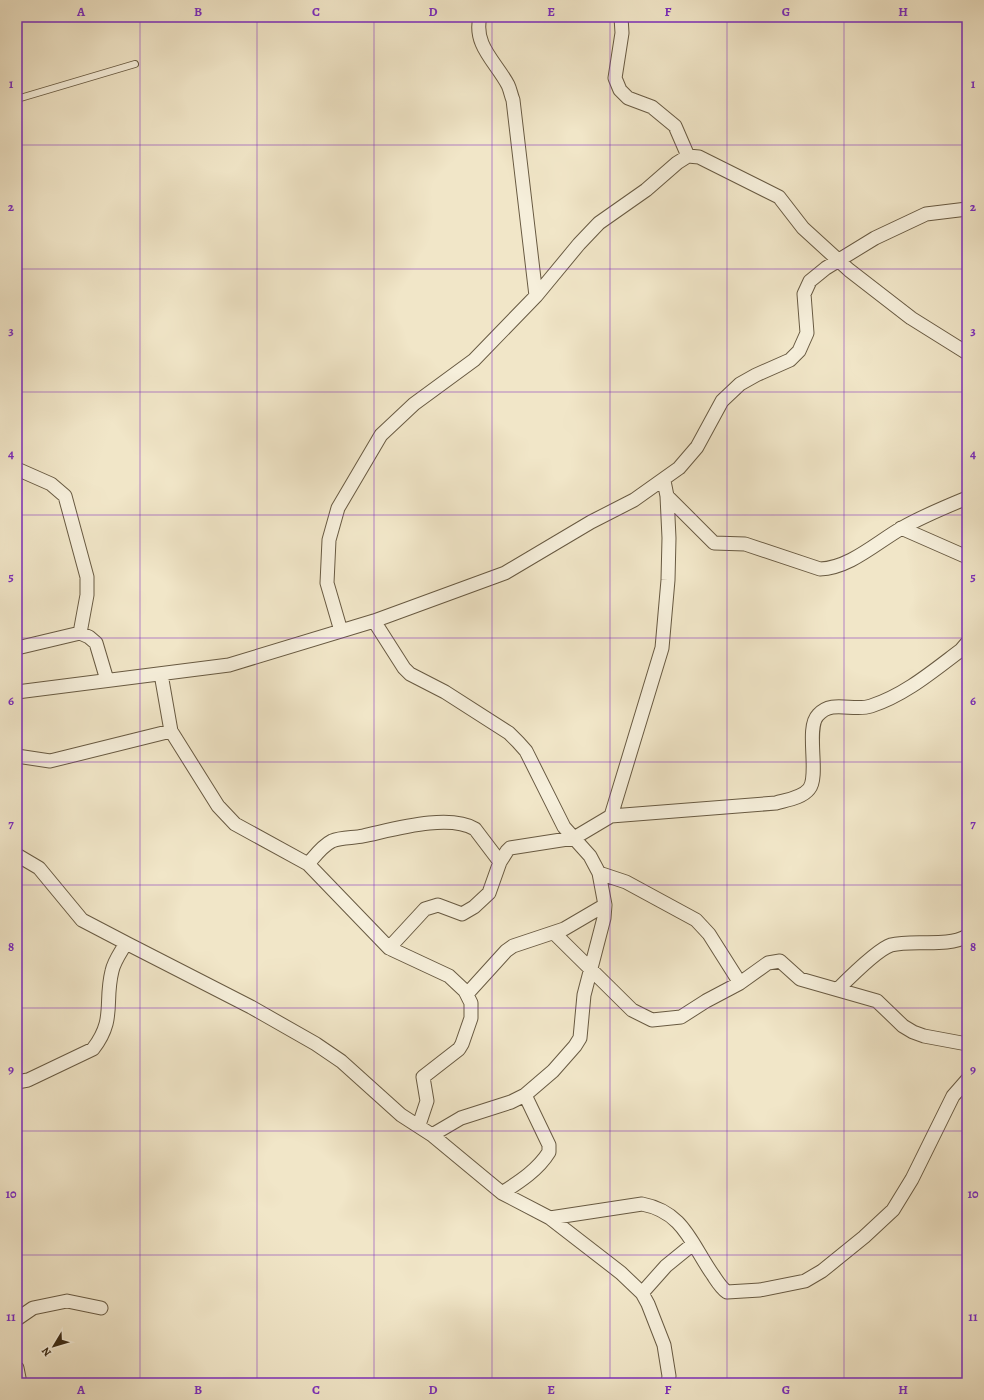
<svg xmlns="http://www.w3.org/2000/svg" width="984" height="1400" font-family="Alegreya,serif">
<rect width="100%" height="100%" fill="#f1e6c8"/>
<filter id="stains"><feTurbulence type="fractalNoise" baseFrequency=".005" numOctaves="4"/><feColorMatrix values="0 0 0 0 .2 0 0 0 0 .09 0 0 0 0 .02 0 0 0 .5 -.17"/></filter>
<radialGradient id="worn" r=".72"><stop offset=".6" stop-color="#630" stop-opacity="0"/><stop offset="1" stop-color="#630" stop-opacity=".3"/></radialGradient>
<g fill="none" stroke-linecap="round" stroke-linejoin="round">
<defs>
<path id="lane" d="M17 99 135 64"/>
<path id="street" d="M480 17C473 45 496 62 508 85 510 89 511 95 513 100L536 296
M621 17 622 33 615 78 620 90 628 98 652 107 675 126 688 156
M17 469 51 484 65 496 87 577V595L80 633
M667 496 714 543 745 544 820 569C850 568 877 542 902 528 923 516 945 507 967 498
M901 528 967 557
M374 621 404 668 410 674 445 692 509 733 518 742 526 751 564 827 590 856 599 873 605 905 604 918 584 995 580 1038 575 1046 553 1071 525 1095 511 1102 461 1118 432 1135
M341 631 327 583 329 540 338 508 381 435 414 404 474 360 536 296 579 244 599 223 646 190 677 163 688 156 699 157 779 197 803 228 849 270 911 318 967 353
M17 648 80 633 89 637 96 643 107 680
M161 674 171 731 218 806 235 824 308 864 389 948 449 976 465 991 471 1003V1018L462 1044 459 1049 423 1077 427 1101 419 1125
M17 692 229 665 374 621 505 573 591 522 634 500 679 468 697 447 722 401 740 384 756 375 790 360 799 351 807 333 804 294 810 281 826 268 875 238 926 214 967 209
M17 756 50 761 171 731
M611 816 662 648 668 580 669 538 667 496 664 481
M17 855 39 868 82 920 126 943C121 952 114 961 112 971 104 1003 116 1019 93 1049L28 1080 17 1082
M308 864C315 856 322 846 332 841 341 837 353 838 363 836 392 830 448 813 475 829L500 862
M599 873 626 882 696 920 709 934 740 983
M554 933 632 1010 652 1020 681 1017 706 1001 740 983 768 963 780 961 800 979 877 1001 903 1026 913 1032 924 1036 967 1044
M126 943 251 1007 316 1044 341 1061 401 1115 432 1135 502 1193 550 1218 621 1273 642 1293 648 1304 664 1345 669 1376 668 1383
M389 948 425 909 438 905 462 914 474 907 489 893 500 862 507 851 510 848 574 838 611 816 776 803C786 800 802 798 809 789 820 776 805 728 818 715 832 699 853 712 871 706 905 695 933 671 961 650L967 643
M838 989C848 979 878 949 891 945 913 939 947 948 967 936
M467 994 506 951 513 946 564 929 605 905
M502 1193C519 1182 538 1170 549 1152V1145L525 1095
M550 1218 642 1204C684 1212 691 1244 713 1275 717 1281 721 1288 727 1292L760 1290 805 1281 822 1271 864 1237 893 1210 912 1179 953 1096 967 1080
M642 1293 666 1266 693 1244
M17 1319 33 1308 67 1301 101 1308
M17 1368 20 1383"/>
</defs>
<use href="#lane" stroke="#685a42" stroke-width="8"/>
<use href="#street" stroke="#685a42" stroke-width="15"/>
<use href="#lane" stroke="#f6efdb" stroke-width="6"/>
<use href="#street" stroke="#f6efdb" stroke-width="13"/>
</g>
<path fill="none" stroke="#7b2cbf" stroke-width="1" stroke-opacity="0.55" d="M140 17V1383M257 17V1383M374 17V1383M492 17V1383M610 17V1383M727 17V1383M844 17V1383M17 145H967M17 269H967M17 392H967M17 515H967M17 638H967M17 762H967M17 885H967M17 1008H967M17 1131H967M17 1255H967"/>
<rect width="984" height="1400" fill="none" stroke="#f1e6c8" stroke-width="44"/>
<g transform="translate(54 1346) rotate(232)" stroke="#f6efdb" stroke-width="3" paint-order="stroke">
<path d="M0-3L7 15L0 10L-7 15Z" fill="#3b2b16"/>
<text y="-6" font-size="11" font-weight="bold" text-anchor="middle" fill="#3b2b16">N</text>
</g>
<rect x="22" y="22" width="940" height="1356" fill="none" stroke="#7b2cbf" stroke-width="1.5"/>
<g font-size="13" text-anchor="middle" font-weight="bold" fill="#7b2cbf">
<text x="81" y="16">A</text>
<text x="198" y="16">B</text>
<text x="316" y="16">C</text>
<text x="433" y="16">D</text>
<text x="551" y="16">E</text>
<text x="668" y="16">F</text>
<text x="786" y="16">G</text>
<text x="903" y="16">H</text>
<text x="11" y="88">1</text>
<text x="973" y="88">1</text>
<text x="11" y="211">2</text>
<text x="973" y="211">2</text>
<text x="11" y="335">3</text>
<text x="973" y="335">3</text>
<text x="11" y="458">4</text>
<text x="973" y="458">4</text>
<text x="11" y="581">5</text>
<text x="973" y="581">5</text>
<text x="11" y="705">6</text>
<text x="973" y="705">6</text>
<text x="11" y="828">7</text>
<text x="973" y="828">7</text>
<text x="11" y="951">8</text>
<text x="973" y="951">8</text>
<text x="11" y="1074">9</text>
<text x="973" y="1074">9</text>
<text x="11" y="1198">10</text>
<text x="973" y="1198">10</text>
<text x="11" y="1321">11</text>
<text x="973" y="1321">11</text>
<text x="81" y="1394">A</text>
<text x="198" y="1394">B</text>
<text x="316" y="1394">C</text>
<text x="433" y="1394">D</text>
<text x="551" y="1394">E</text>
<text x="668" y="1394">F</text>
<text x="786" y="1394">G</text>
<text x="903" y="1394">H</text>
</g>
<rect width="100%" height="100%" filter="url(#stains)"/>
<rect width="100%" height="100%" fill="url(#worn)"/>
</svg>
